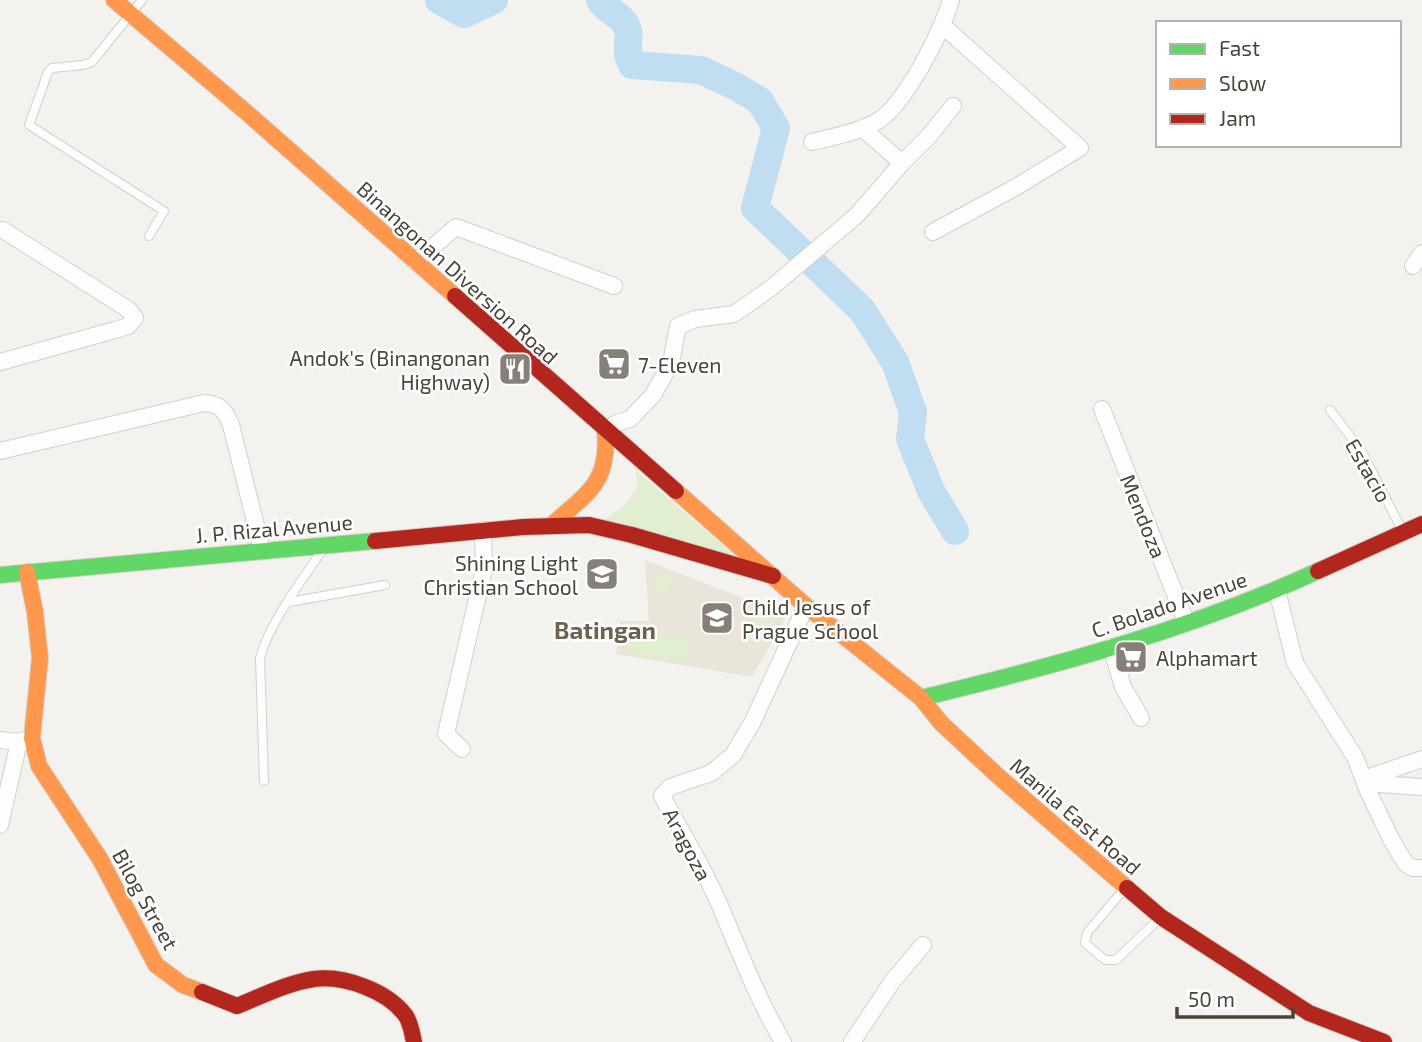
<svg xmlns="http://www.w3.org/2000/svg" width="1422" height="1042" font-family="'Exo 2',sans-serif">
<rect width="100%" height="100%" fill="#f4f2ee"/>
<path fill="#eae5da" d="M645 560 787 615 752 677 616 654 620 621H649Z"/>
<path fill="#e1eecf" d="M635 470 748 567 593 526C615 512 623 510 638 487Z
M656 571 673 576 658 608Z
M761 610 777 619 762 647 748 638Z
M630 629 689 638 687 661 627 652Z"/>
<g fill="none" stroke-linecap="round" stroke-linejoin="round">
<path stroke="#c0ddf1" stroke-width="28" d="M439 0 464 14 494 0
M600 0C606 12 622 14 627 27 632 40 623 47 632 65L701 70 735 86 760 101 776 128 755 208 862 310 895 362 913 412 910 439 931 491 955 531"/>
<defs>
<path id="lane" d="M142 0 92 62 83 65 52 68 48 72 29 125 164 211 149 236
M1330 410 1361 450 1402 530
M289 602 385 585
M264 781 260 658C270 621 302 581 323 549
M1125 888 1087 933 1085 943 1105 960H1116L1159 919"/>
<path id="street" d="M862 128 902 163
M812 142C832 137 855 133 874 123 904 109 942 31 951 0
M0 230H3L129 310 135 318 128 326 115 330 0 362
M933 232 1016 187 1080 148 942 25
M415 262 456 227 614 286
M1413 266 1422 253
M1102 409 1186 622
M605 431 617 423 630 419 653 395 671 363 678 326 695 319 734 314 771 288 857 215 902 163 929 136 953 106
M0 451 204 403C220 404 225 410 231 425L262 550
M1277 590 1295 663 1355 757 1368 791 1392 841 1406 864 1413 868H1422
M1111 647 1123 687 1141 718
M0 740 19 742
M462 749 446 734 484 569 483 530
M1364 779 1422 759
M1365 783 1422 787
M0 825 19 742 32 738
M783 1042C759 1001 744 963 726 920 709 877 684 837 662 796L670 787 711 773 733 755 753 721 806 606
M852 1042 892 982 923 945"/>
<path id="fast" d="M0 575 375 541
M921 698C1055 666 1192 629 1318 571"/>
<path id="slow" d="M114 0 246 112 455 296
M676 491 806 606 921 698 941 723 998 776 1127 888
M552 525C587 493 610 483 605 431
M27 572 35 612 40 658 32 738 39 766 100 859 156 965 183 985 202 992"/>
<path id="jam" d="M455 296 676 491
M375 541 523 527 589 525 632 535 773 576
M1318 571 1422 524
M1127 888 1161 917 1309 1013 1384 1042
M202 992 237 1006C262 996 287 983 314 979 344 975 388 991 406 1016 411 1024 412 1033 414 1042"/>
</defs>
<use href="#lane" stroke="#d2d0cb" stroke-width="10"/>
<use href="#street" stroke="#d2d0cb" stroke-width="18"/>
<use href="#fast" stroke="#d3cfc5" stroke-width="18"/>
<use href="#slow" stroke="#d3cfc5" stroke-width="18"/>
<use href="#jam" stroke="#d3cfc5" stroke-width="18"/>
<use href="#lane" stroke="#fdfdfc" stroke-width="8"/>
<use href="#street" stroke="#fdfdfc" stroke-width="16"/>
<use href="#fast" stroke="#63d668" stroke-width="16"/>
<use href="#slow" stroke="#ff974d" stroke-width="16"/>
<use href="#jam" stroke="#b3261e" stroke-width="16"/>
</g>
<defs>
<symbol id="supermarket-square" viewBox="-11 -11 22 22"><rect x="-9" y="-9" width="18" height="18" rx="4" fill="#868178" stroke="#fff"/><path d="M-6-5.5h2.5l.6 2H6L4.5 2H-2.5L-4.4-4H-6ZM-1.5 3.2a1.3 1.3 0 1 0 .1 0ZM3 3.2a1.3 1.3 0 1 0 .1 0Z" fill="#fff"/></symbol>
<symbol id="restaurant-square" viewBox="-11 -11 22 22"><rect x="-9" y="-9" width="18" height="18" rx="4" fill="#868178" stroke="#fff"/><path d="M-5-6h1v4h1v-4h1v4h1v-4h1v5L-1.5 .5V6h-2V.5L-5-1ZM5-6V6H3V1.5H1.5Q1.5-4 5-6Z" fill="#fff"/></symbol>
<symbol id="school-square" viewBox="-11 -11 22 22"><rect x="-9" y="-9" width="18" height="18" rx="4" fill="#868178" stroke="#fff"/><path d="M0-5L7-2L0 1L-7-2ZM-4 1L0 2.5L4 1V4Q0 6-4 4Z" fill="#fff"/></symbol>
</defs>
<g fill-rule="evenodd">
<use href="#supermarket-square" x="595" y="345" width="38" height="38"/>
<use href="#restaurant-square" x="496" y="350" width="38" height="38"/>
<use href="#school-square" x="583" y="555" width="38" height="38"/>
<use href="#school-square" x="698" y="599" width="38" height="38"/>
<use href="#supermarket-square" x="1112" y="638" width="38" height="38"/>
</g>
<g text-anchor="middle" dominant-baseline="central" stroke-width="5" stroke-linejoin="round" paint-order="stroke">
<g font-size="21" fill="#4b4439" stroke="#fff">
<text transform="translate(458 272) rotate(42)">Binangonan Diversion Road</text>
<text transform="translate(1369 470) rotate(60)">Estacio</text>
<text transform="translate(1144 516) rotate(68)">Mendoza</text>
<text transform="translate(274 528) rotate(-5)">J. P. Rizal Avenue</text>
<text transform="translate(1169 604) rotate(-19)">C. Bolado Avenue</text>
<text transform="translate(1076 816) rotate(41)">Manila East Road</text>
<text transform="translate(688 844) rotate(62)">Aragoza</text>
<text transform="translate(146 899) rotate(61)">Bilog Street</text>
</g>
<g font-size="21" fill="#4b4439" stroke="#fff" text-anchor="start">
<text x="490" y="357" text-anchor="end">Andok's (Binangonan<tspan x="490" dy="24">Highway)</tspan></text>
<text x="638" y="364">7-Eleven</text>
<text x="578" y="562" text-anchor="end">Shining Light<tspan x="578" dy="24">Christian School</tspan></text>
<text x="742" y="606">Child Jesus of<tspan x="742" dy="24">Prague School</tspan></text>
<text x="1156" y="657">Alphamart</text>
</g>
<g font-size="24" font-weight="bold" fill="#6e6250" stroke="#fff">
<text x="605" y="629">Batingan</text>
</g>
</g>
<rect x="1156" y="21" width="245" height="126" fill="#ffffff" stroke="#b7b4b0" stroke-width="2"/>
<rect x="1170" y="44" width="35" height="10" fill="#63d668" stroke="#b7b4b0" stroke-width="2"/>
<text x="1219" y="56" font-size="21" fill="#4b4439">Fast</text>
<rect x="1170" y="79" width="35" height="10" fill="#ff974d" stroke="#b7b4b0" stroke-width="2"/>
<text x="1219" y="91" font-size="21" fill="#4b4439">Slow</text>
<rect x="1170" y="114" width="35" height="10" fill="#b3261e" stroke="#b7b4b0" stroke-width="2"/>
<text x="1219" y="126" font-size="21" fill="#4b4439">Jam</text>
<path d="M1177 1007v10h116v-10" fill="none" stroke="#4b4439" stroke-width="3.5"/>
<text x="1188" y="1007" font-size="21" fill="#4b4439" stroke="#ffffff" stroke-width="5" paint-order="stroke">50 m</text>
</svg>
